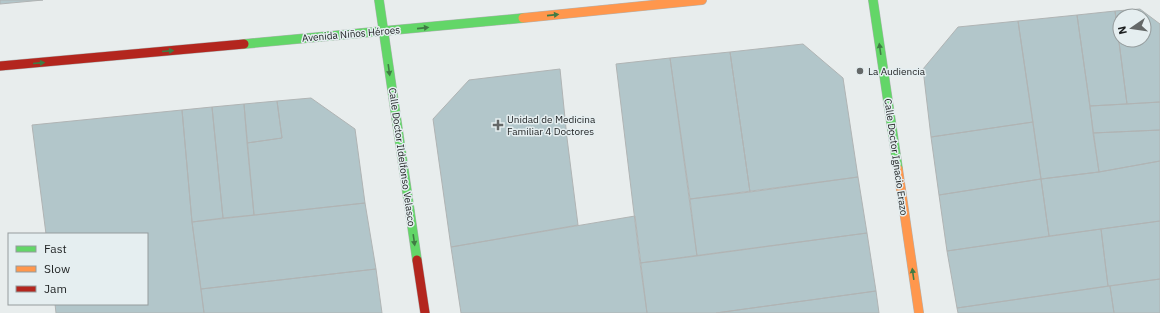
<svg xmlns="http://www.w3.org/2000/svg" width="1160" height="313" font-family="'IBM Plex Sans',sans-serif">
<rect width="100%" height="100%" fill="#e8eded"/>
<path fill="#b2c6ca" stroke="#b0b4b4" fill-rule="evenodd" d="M0 0H43L0 4Z
M1140 9 1160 24V102L1127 104 1115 11ZM1120 16H1144V40H1120Z
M1115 11 1127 104 1090 106 1077 15Z
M1077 15 1099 172 1041 179 1018 21Z
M1018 21 1033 122 931 137 923 69 958 27Z
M803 44 843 78 858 177 750 192 730 52Z
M730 52 750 192 690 199 670 58Z
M670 58 697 256 640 263 616 64Z
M560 69 567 138 578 225 451 247 433 119 469 80Z
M311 98 355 129 365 203 254 215 247 143 282 138 277 101Z
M277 101 282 138 247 143 244 104Z
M1160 102V130L1093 133 1090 106Z
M244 104 254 215 223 218 212 107Z
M212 107 223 218 192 222 182 110Z
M182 110 192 222 204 313H56L55 304H147V234H46L32 125Z
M1033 122 1041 179 939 195 931 137Z
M1160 130V161L1099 172 1093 133Z
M1160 161V221L1049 236 1041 179 1099 172Z
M858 177 867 233 697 256 690 199Z
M1041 179 1049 236 947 251 939 195Z
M365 203 376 269 201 289 192 222Z
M635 216 647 313H461L451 247Z
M1160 221V279L1108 286 1101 229Z
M1101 229 1108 286 957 308 947 251Z
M867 233 876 291 716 313H647L640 263Z
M376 269 382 313H204L201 289Z
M1160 279V313H1114L1110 286Z
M1110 286 1114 313H958L957 308Z
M876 291 879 313H716Z"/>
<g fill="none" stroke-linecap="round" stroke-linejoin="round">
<defs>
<path id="fast" d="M379 0 417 260
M873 0 898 169
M244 44 523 18"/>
<path id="slow" d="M523 18 702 0
M898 169 919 313"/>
<path id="jam" d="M0 66 244 44
M417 260 425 313"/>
</defs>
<use href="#fast" stroke="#b0b4b4" stroke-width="10"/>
<use href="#slow" stroke="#b0b4b4" stroke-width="10"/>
<use href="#jam" stroke="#b0b4b4" stroke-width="10"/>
<use href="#fast" stroke="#63d668" stroke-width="9"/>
<use href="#slow" stroke="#ff974d" stroke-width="9"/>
<use href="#jam" stroke="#b3261e" stroke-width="9"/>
</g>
<defs><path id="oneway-solid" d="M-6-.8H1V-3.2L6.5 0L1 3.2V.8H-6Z"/></defs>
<g fill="#407b44">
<use href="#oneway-solid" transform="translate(553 15) rotate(-6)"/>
<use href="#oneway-solid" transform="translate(423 28) rotate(-6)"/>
<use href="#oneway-solid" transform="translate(880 49) rotate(-98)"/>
<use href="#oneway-solid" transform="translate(168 51) rotate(-5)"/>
<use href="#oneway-solid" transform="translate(39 63) rotate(-5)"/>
<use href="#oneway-solid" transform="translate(389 70) rotate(82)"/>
<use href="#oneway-solid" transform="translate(414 240) rotate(82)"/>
<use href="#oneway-solid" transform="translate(913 274) rotate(-98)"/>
</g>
<g fill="#646868" stroke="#e5eef0" stroke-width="1.5">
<circle cx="860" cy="71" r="4"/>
<path d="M496 119h4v4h4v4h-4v4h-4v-4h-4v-4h4z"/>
</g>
<g text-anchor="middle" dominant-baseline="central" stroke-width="3" stroke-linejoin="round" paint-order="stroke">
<g font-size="10" fill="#1d2021" stroke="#e5eef0">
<text transform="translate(351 34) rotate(-5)">Avenida Niños Héroes</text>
<text transform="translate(402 157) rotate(82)">Calle Doctor Ildelfonso Velasco</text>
<text transform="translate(896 157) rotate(82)">Calle Doctor Ignacio Erazo</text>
</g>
<g font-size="10" fill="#1d2021" stroke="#e5eef0" text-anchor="start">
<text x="868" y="71">La Audiencia</text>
<text x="507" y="119">Unidad de Medicina<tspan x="507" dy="12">Familiar 4 Doctores</tspan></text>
</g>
</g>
<rect x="8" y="233" width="140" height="72" fill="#e5eef0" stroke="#959c9d"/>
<rect x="16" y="246" width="20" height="6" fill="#63d668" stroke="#959c9d"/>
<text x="44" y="253" font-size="12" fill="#1d2021">Fast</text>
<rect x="16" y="266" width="20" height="6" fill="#ff974d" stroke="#959c9d"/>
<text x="44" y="273" font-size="12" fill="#1d2021">Slow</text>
<rect x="16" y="286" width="20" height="6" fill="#b3261e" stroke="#959c9d"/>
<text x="44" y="293" font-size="12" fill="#1d2021">Jam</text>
<g transform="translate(1132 28) rotate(257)"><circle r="19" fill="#e5eef0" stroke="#959c9d"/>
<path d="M0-3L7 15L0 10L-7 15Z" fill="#646868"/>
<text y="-6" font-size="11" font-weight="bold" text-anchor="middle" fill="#1d2021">N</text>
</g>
</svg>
